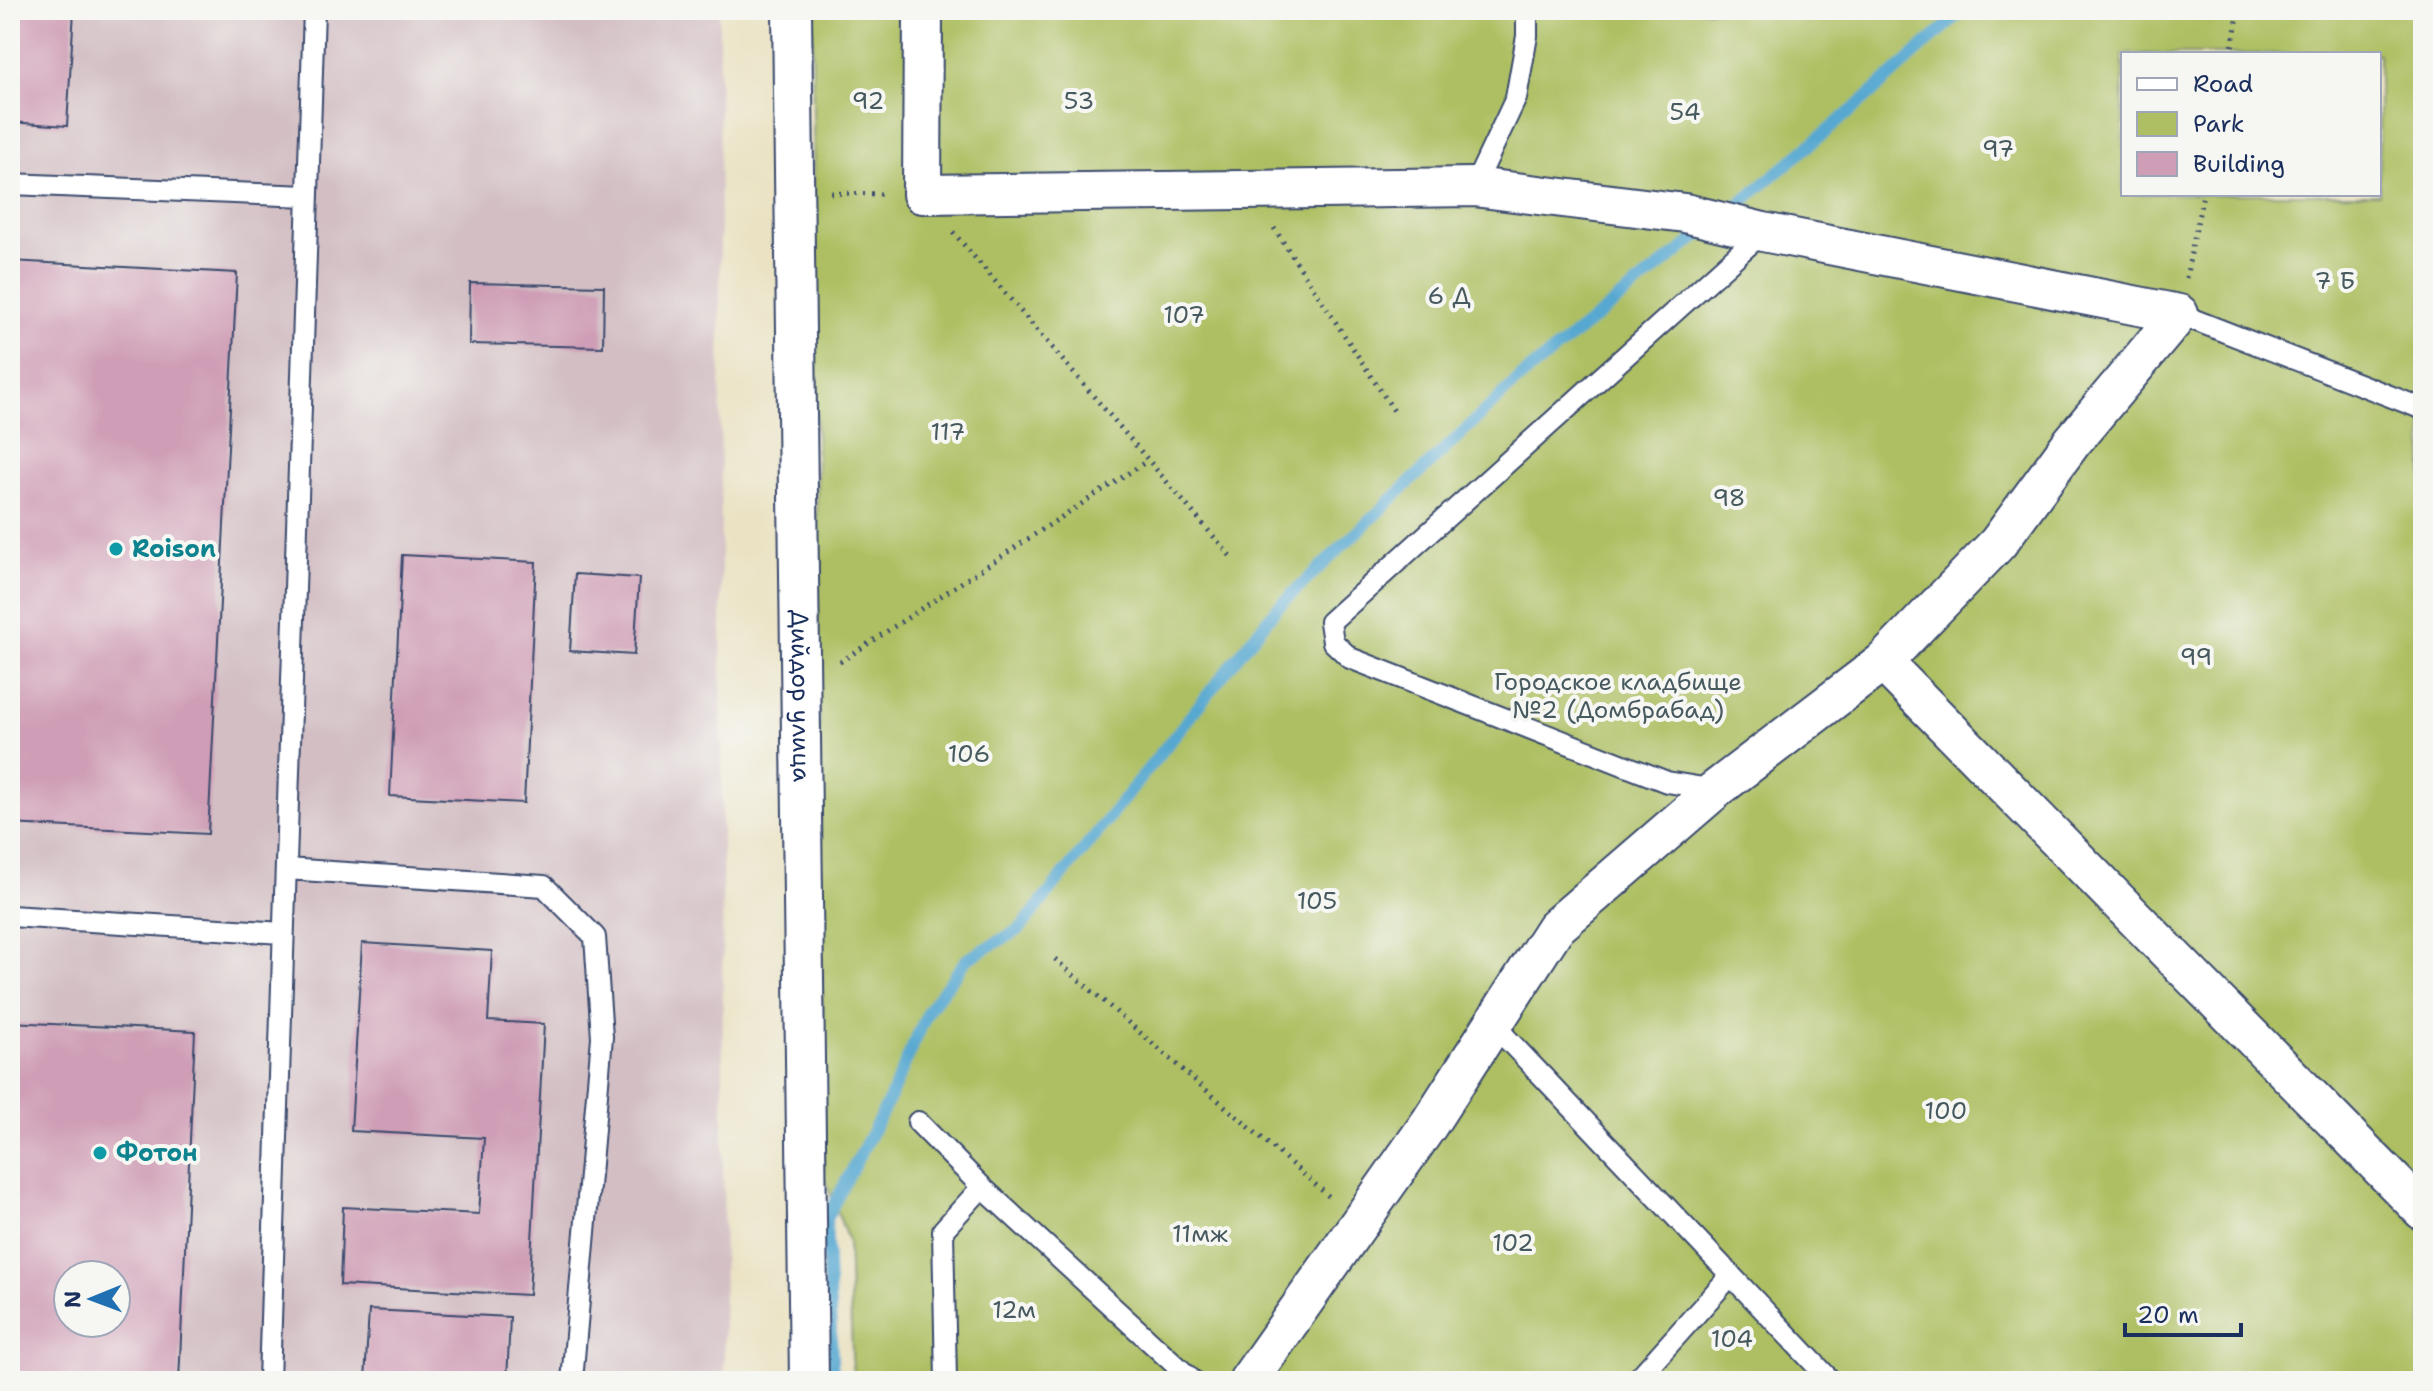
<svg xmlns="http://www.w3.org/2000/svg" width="2433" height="1391" font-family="'Shantell Sans',sans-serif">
<rect width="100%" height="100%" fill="#f6f6f2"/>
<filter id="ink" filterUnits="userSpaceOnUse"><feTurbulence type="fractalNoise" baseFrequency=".0125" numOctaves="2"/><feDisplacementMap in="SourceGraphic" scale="16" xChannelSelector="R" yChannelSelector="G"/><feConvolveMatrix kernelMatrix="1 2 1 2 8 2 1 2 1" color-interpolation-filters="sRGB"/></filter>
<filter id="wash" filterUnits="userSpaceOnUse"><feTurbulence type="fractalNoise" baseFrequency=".006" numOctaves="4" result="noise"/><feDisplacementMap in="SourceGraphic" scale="32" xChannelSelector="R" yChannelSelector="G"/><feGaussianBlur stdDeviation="1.8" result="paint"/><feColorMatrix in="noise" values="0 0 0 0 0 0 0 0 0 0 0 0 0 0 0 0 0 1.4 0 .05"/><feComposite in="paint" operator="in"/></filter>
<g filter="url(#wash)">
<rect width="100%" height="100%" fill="#eae2c2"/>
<path fill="#d2bec3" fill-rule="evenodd" d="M10 10H719L724 1381H10ZM68 1275H116V1323H68Z"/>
<path fill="#adbf62" stroke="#647760" stroke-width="2" fill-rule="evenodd" d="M812 10H2423V1381H853L848 1241 824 1176ZM2123 54H2379V194H2123Z"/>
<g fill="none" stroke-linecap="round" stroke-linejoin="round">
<path stroke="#56a8d1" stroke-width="12" d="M1725 216 1864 100 1964 10
M833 1381 826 1219 889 1100 929 1009 967 959 1020 929 1276 609 1520 378 1710 227"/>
</g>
<g id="blocks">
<path fill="#cf9eb6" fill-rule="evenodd" d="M10 10H74L67 126 10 122Z
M10 261 237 273 208 834 10 824Z
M470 283 604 286 603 347 469 344Z
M402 555 536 562 524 803 390 796Z
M575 574 639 578 634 655 570 651Z
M362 943 492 951 488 1021 544 1024 529 1295 340 1285 343 1207 479 1214 484 1138 351 1131Z
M10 1022 195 1031 179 1381H10ZM68 1275H116V1323H68Z
M369 1310 510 1317 507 1381H365Z"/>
</g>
</g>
<g filter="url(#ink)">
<use href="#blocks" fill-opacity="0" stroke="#3a4a6d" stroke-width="2"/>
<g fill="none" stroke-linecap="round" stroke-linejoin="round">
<defs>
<path id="service" d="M10 184 308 196
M1474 187 1516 98 1527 36V10
M2179 314 2423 409
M1715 790 1667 782 1350 658 1333 642 1330 622 1763 232
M286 869 544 886 595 937 602 1037 572 1381
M10 916 283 933
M1493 1024 1831 1381
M918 1122 982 1187 1193 1381
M269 1381 314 10
M946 1381 943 1230 982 1187
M1636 1381 1731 1275"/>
<g id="minor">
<path id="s1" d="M792 10 809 1381"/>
<path d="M923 10 922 194 1474 187 1685 213 1763 232 2179 314 2072 442 1998 543 1883 662 1715 790 1555 928 1429 1124 1248 1381"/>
<path d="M1883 662 2423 1211"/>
</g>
</defs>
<use href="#service" stroke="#3a4a6d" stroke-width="24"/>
<use href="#minor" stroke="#3a4a6d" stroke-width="42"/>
<path stroke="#3a4a6d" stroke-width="5" stroke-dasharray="2 6" stroke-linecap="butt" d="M2231 54 2239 10
M831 193 885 194
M1274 228 1394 411
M953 232 1232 558
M2186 278 2203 194
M840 662 1147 461
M1055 959 1332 1199"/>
<use href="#service" stroke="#fff" stroke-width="20"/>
<use href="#minor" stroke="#fff" stroke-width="38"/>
</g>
</g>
<g fill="#0f9aa8" stroke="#f6f6f2" stroke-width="3">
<circle cx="116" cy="549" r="8"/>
<circle cx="100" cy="1153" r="8"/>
</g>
<g text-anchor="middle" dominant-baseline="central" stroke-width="8" stroke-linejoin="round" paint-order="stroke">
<g font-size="24" fill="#475a5f" stroke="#f6f6f2">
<text x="868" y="101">92</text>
<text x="1079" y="101">53</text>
<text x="1685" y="112">54</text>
<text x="1998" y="149">97</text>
<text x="2335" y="281">7 Б</text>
<text x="1449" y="296">6 Д</text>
<text x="1184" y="315">107</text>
<text x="948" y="432">117</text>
<text x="1729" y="498">98</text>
<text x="2196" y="657">99</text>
<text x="1618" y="682">Городское кладбище<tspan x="1618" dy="28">№2 (Домбрабад)</tspan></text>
<text x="969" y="754">106</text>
<text x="1317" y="901">105</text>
<text x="1946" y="1111">100</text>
<text x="1200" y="1234">11мж</text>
<text x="1513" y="1243">102</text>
<text x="1014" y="1310">12м</text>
<text x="1732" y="1339">104</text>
</g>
<g font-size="24" font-weight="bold" fill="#0d838f" stroke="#f6f6f2" text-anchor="start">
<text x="132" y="549">Roison</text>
<text x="116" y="1153">Фотон</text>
</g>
<g font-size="24" fill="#1b2f5e" stroke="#f6f6f2">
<text stroke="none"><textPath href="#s1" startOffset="686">Дийдор улица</textPath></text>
</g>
</g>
<rect width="2433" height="1391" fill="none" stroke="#f6f6f2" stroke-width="40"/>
<rect x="2121" y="52" width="260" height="144" fill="#f6f6f2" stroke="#9ea6b7" stroke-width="2"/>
<rect x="2137" y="78" width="40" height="12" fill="#ffffff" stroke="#9ea6b7" stroke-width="2"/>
<text x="2193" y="92" font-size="24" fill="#1b2f5e">Road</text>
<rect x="2137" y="112" width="40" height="24" fill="#adbf62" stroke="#9ea6b7" stroke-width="2"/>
<text x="2193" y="132" font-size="24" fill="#1b2f5e">Park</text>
<rect x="2137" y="152" width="40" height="24" fill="#cf9eb6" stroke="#9ea6b7" stroke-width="2"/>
<text x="2193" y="172" font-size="24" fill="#1b2f5e">Building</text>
<g transform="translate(92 1299) rotate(269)"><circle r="38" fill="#f6f6f2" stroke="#9ea6b7" stroke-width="2"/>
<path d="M0-6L14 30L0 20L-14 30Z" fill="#1f6fb2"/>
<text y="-12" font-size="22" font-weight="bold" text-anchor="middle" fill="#1b2f5e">N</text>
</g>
<path d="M2125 1323v12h116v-12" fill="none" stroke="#1b2f5e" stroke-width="4"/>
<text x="2137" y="1323" font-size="24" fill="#1b2f5e" stroke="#f6f6f2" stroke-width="6" paint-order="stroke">20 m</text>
</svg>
